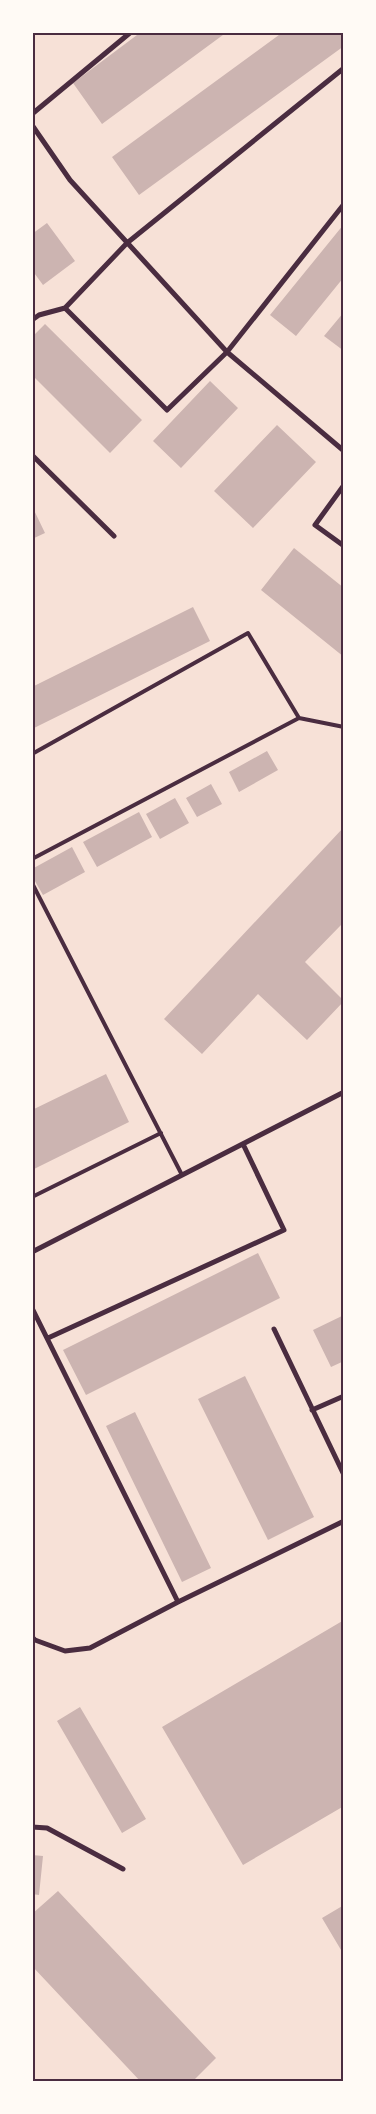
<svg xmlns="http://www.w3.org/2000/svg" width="376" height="2114" font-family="Figtree,sans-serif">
<rect width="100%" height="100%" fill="#f7e1d7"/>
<path fill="#ccb4b1" d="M141 32H227L102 124 73 83Z
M283 32H344V46L139 195 112 157Z
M47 223 75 261 43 285 32 270V234Z
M344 224V277L296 336 270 315Z
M344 312V351L324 336Z
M45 324 142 420 110 453 32 375V337Z
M210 381 238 408 181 468 153 441Z
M277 425 316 462 253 528 214 491Z
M32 506 45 533 32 539Z
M294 548 344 588V657L261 590Z
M193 607 210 641 32 729V687Z
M267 751 278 770 239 792 229 772Z
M211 784 222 804 197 817 186 798Z
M175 798 189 823 160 839 146 814Z
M139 812 152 837 97 867 83 842Z
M344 827V927L341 925 305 962 344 1001 307 1040 258 994 202 1054 164 1019Z
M72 847 85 872 43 895 32 876V869Z
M106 1074 129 1122 32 1170V1110Z
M258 1253 280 1298 86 1395 63 1350Z
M344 1315V1361L331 1367 313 1330Z
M245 1376 314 1517 268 1540 198 1399Z
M135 1412 211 1568 182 1582 106 1426Z
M344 1620V1806L243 1865 162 1727Z
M80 1707 146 1819 122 1833 57 1721Z
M32 1855 43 1856 39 1895 32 1894Z
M58 1891 216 2058 192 2082H141L32 1966V1914Z
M344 1905V1955L322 1918Z"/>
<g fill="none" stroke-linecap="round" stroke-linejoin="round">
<path stroke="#4a2c40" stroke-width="4" d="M299 718 344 727
M32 754 248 633 299 718 32 859
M32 883 182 1175
M32 1197 161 1133"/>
<path stroke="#4a2c40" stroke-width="5" d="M344 68 127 243 65 308 167 410 227 352 344 204
M32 114 131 32
M32 125 70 180 227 352 344 451
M32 320 39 315 65 308
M32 455 114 536
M344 485 315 525 344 546
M32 1252 344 1092
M32 1308 178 1602
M274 1329 344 1475
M48 1338 284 1230 243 1144
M312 1410 344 1396
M32 1637 35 1640 65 1651 90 1648 178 1602 344 1521
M32 1827 47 1828 123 1869"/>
</g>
<rect width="376" height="2114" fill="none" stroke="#fffaf5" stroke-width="68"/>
<rect x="34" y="34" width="308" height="2046" fill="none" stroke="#4a2c40" stroke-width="2"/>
</svg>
